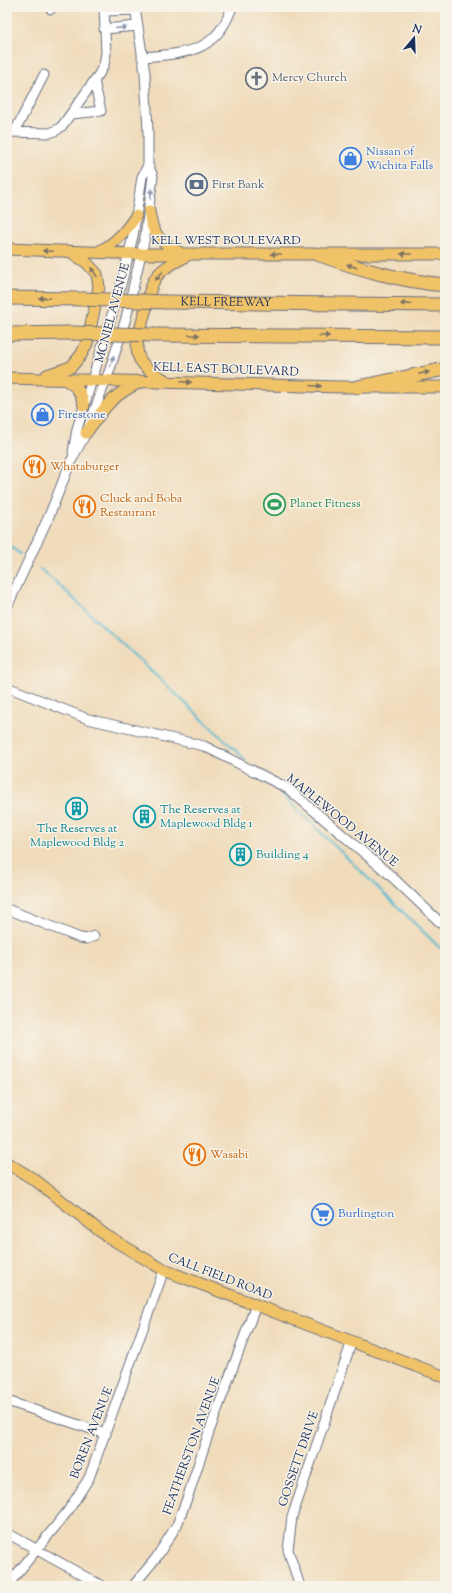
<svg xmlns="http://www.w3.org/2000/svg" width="452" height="1593" font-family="'Sorts Mill Goudy',serif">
<rect width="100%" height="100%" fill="#f7f3e8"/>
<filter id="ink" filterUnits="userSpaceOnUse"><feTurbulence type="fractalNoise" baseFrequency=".025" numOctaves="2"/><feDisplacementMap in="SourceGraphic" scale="8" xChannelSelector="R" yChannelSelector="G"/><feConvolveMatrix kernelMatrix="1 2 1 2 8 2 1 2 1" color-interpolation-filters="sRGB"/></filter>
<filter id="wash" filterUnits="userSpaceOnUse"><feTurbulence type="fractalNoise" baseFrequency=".012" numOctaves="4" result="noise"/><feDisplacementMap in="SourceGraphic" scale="16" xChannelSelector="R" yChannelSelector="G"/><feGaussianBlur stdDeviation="0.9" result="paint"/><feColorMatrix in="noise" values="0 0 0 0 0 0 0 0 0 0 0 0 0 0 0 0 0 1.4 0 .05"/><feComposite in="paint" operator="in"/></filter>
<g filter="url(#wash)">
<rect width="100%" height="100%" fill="#f0dcbb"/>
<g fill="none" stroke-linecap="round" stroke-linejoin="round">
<path stroke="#53b9d1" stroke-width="2" d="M7 544 20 554
M40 569 56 582 246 760
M273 786 440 948"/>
</g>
</g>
<g filter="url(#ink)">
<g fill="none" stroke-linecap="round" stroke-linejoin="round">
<defs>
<path id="minor" d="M51 9 52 7
M104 11 136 10
M104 29 138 26
M142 57C185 53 216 54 232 7
M71 114 101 111 94 81
M15 131 44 75
M7 132 50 133 57 130 62 126 99 74 104 65 106 53 104 7
M73 452 77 429 121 285 133 236 142 177 148 165V131L145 73 135 7
M7 607 49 516 71 461 86 433 110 369 126 318 145 237 153 176 148 165
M7 687 88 719 204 746 287 788 389 874 445 927
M7 909 80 938 87 939 94 936
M7 1401 106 1434
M7 1533 102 1586
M7 1586 68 1511 89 1478 164 1270
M133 1586 156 1558 177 1525 189 1493 209 1432 256 1305
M300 1586 288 1550 292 1517 352 1341"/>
<path id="major" d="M149 211C152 236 161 242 182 254
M7 249 141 254H445
M98 252C116 243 125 232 136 216
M47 375 71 367 81 355 87 343 99 287 97 274 87 263 71 252
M7 378 341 387H445
M63 379C76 384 82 393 84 406
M165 380C127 360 136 347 145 312 148 301 149 288 155 279 162 267 178 261 190 254
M86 433C104 408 112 395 140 382
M7 1163 35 1180 105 1235 164 1270 445 1377"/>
<g id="highway">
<path d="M317 254C360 269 400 281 445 285"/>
<path d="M7 298 82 299"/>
<path id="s1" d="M166 302 445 305"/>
<path d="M7 334 72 333"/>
<path d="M155 335 445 337"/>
<path d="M358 387 445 369"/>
</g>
</defs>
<use href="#minor" stroke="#666c7f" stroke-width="11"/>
<use href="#major" stroke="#666c7f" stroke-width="13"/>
<use href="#highway" stroke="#666c7f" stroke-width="15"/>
<use href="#minor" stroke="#fff" stroke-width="9"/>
<use href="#major" stroke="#f1c369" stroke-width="11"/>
<use href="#highway" stroke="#f1c369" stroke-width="13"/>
<defs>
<path id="highway-bridge" d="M82 299 166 302
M72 333 155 335"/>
</defs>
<use href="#highway-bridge" stroke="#666c7f" stroke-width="15" stroke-linecap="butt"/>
<use href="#highway-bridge" stroke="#f1c369" stroke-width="13"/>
</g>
<defs><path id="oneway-solid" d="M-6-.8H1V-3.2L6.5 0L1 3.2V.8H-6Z"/></defs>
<g fill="#8d97ae">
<use href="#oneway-solid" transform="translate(121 28) rotate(-5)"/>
<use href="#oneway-solid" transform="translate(151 194) rotate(-83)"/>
<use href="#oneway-solid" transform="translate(112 361) rotate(-73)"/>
</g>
<g fill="#7b7263">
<use href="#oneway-solid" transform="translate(48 251) rotate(-178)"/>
<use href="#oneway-solid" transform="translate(276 254) rotate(180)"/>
<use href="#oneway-solid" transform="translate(406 254) rotate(-180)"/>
<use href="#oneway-solid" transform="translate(352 266) rotate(-161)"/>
<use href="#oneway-solid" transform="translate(94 272) rotate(-123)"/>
<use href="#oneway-solid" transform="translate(159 276) rotate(131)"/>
<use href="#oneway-solid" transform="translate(44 298) rotate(-179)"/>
<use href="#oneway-solid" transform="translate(406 304) rotate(-179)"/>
<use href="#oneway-solid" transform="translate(194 335)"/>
<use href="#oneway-solid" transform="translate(324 336)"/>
<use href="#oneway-solid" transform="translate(424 373) rotate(-12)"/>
<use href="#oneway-solid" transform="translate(186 382) rotate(2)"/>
<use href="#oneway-solid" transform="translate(316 386) rotate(2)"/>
</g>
</g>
<defs>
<symbol id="church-ring" viewBox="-11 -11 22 22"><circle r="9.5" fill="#f7f3e8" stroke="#6b7280" stroke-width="1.5"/><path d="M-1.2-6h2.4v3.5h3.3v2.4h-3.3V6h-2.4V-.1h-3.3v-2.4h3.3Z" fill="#6b7280"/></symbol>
<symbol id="shop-ring" viewBox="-11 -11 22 22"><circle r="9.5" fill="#f7f3e8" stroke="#3f7fe0" stroke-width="1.5"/><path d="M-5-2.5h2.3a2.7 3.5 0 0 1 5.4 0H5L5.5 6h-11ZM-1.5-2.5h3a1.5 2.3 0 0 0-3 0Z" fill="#3f7fe0"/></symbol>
<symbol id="bank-ring" viewBox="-11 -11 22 22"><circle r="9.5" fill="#f7f3e8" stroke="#5c6f8a" stroke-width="1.5"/><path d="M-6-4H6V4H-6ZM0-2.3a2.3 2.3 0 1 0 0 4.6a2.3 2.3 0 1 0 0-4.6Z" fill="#5c6f8a"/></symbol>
<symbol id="restaurant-ring" viewBox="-11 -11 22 22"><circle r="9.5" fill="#f7f3e8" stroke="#e8710a" stroke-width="1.5"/><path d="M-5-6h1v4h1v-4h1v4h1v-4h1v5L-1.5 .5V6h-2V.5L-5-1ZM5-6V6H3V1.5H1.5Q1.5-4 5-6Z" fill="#e8710a"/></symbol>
<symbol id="stadium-ring" viewBox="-11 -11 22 22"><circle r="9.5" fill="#f7f3e8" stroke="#2e9e5b" stroke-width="1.5"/><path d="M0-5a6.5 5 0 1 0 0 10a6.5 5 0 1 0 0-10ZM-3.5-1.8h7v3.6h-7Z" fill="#2e9e5b"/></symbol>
<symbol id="building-ring" viewBox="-11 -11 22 22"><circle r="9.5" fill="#f7f3e8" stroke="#0f9aa8" stroke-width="1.5"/><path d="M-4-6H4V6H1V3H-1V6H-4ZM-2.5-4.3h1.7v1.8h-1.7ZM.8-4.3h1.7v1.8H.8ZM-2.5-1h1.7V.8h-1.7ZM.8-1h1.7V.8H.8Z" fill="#0f9aa8"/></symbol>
<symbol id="supermarket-ring" viewBox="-11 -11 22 22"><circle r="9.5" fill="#f7f3e8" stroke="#3f7fe0" stroke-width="1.5"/><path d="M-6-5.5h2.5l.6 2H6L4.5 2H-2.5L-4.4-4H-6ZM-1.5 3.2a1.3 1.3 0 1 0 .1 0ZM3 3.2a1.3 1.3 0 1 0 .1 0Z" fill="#3f7fe0"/></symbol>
</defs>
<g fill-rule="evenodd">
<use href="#church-ring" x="244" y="66" width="25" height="25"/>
<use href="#shop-ring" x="338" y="146" width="25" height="25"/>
<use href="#bank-ring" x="184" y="172" width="25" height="25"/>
<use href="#shop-ring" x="30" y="402" width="25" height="25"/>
<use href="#restaurant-ring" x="22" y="454" width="25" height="25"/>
<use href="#stadium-ring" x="262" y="492" width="25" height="25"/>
<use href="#restaurant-ring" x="72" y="494" width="25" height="25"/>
<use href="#building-ring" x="64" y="796" width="25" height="25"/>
<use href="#building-ring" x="132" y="804" width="25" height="25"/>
<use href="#building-ring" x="228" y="842" width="25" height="25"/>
<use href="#restaurant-ring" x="182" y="1142" width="25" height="25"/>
<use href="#supermarket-ring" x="310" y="1202" width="25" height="25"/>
</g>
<g text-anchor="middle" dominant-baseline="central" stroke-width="3" stroke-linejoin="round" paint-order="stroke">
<g font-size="12" fill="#5b616d" stroke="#f7f3e8" text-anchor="start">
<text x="272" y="78">Mercy Church</text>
</g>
<g font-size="12" fill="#366cbe" stroke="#f7f3e8" text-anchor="start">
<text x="366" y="152">Nissan of<tspan x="366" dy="14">Wichita Falls</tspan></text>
<text x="58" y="415">Firestone</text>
<text x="338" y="1214">Burlington</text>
</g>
<g font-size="12" fill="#4e5e75" stroke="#f7f3e8" text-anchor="start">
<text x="212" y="185">First Bank</text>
</g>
<g font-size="12" fill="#1b2f5e" stroke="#f7f3e8">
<text x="226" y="241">KELL WEST BOULEVARD</text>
<text stroke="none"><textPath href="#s1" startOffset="60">KELL FREEWAY</textPath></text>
<text transform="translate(113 313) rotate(-75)">MCNIEL AVENUE</text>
<text transform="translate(226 370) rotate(2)">KELL EAST BOULEVARD</text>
<text transform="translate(342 821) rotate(39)">MAPLEWOOD AVENUE</text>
<text transform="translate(220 1277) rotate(21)">CALL FIELD ROAD</text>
<text transform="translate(92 1433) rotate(-69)">BOREN AVENUE</text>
<text transform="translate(192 1446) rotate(-70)">FEATHERSTON AVENUE</text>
<text transform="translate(299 1459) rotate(-71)">GOSSETT DRIVE</text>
</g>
<g font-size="12" fill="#c56008" stroke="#f7f3e8" text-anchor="start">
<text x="50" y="467">Whataburger</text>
<text x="100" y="499">Cluck and Boba<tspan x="100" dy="14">Restaurant</tspan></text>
<text x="210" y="1155">Wasabi</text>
</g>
<g font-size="12" fill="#27864d" stroke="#f7f3e8" text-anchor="start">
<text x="290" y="504">Planet Fitness</text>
</g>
<g font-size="12" fill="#0d838f" stroke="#f7f3e8" text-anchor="start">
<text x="160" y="810">The Reserves at<tspan x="160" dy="14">Maplewood Bldg 1</tspan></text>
<text x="77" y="829" text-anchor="middle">The Reserves at<tspan x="77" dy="14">Maplewood Bldg 2</tspan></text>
<text x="256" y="855">Building 4</text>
</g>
</g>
<rect width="452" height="1593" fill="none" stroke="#f7f3e8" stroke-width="24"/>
<g transform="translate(414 38) rotate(19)" stroke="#f7f3e8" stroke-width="3" paint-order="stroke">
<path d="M0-3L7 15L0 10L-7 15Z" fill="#1b2f5e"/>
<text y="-6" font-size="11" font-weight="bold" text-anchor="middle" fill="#1b2f5e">N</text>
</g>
</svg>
